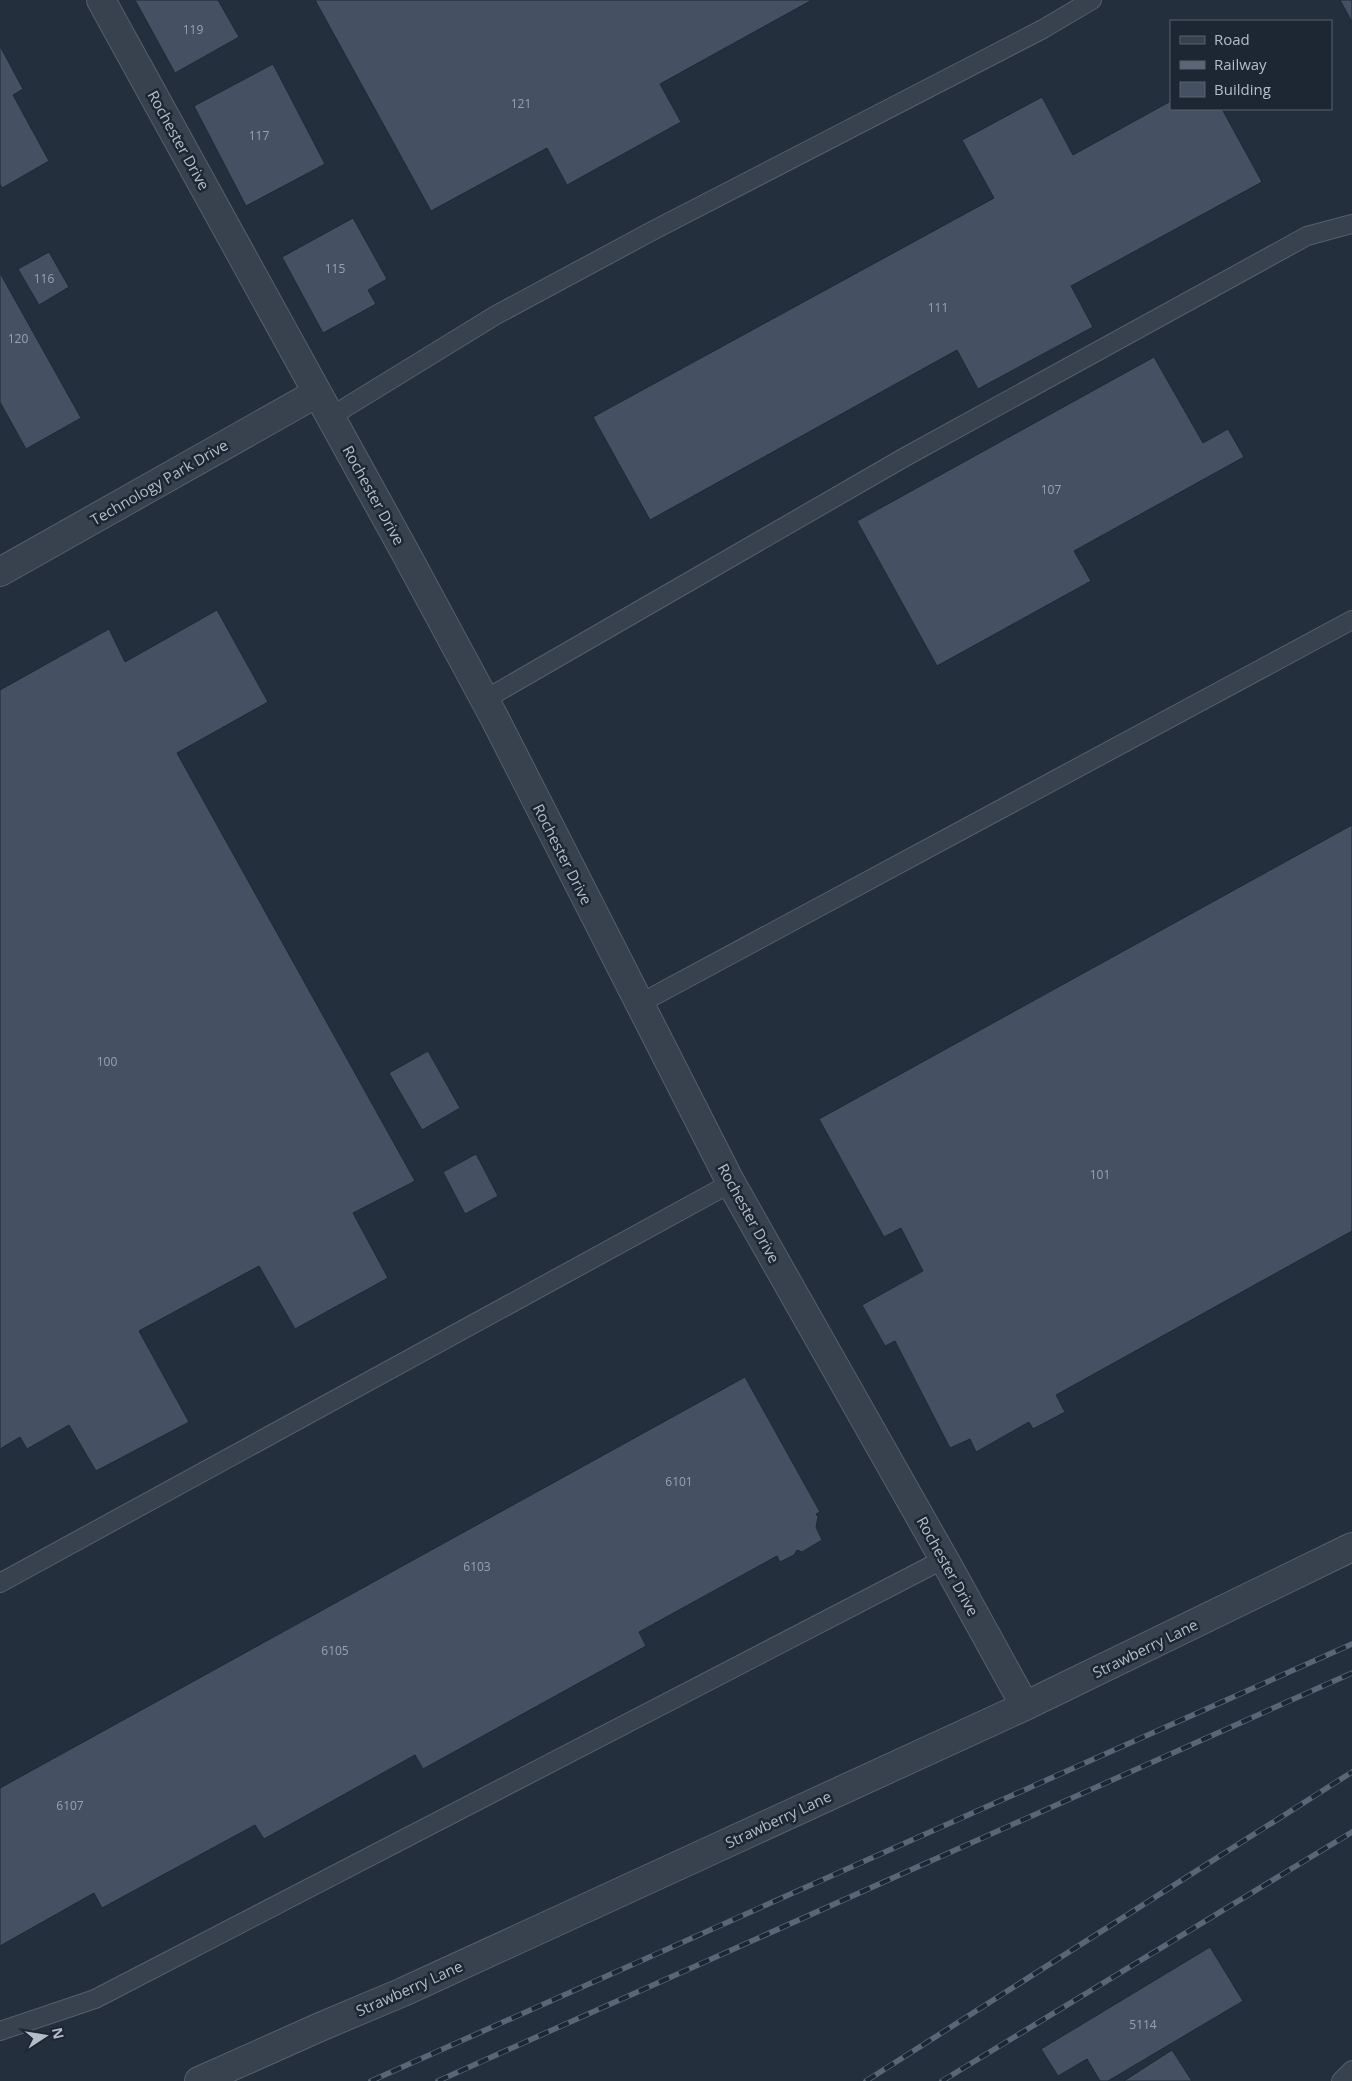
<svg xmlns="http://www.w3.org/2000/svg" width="1352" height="2081" font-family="'Open Sans',sans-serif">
<rect width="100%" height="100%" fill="#242f3e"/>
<path fill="#455162" stroke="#1f2835" d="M135 0H218L239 37 175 73Z
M315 0H812L660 84 681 122 567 185 547 148 431 211Z
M1340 0H1352V22Z
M0 46 23 89 13 95 49 161 2 188 0 184Z
M273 64 325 164 246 206 194 106Z
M1042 97 1073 155 1171 101V109H1222L1262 182 1071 286 1093 327 978 389 957 350 650 520 593 417 994 198 962 140Z
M353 218 387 279 368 290 376 304 323 333 282 257Z
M49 252 69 287 39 305 18 269Z
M0 273 81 418 26 449 0 402Z
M1154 357 1203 443 1228 429 1244 457 1074 551 1091 581 937 666 857 521Z
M217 610 268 702 177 753 415 1181 353 1213 388 1278 295 1329 259 1266 139 1331 189 1422 96 1471 69 1425 27 1449 20 1437 0 1449V690L109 629 125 662Z
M1352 825V1231L1056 1395 1065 1412 1033 1429 1029 1422 976 1452 970 1439 950 1448 895 1341 885 1346 862 1305 923 1271 901 1228 884 1237 819 1119Z
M428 1051 460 1108 422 1130 389 1073Z
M476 1154 498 1196 465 1214 443 1172Z
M745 1377 820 1512 816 1514 818 1517 816 1527 822 1540 802 1552 797 1550 794 1555 780 1562 777 1556 639 1632 646 1646 423 1769 415 1755 264 1839 255 1825 102 1908 94 1893 0 1946V1788Z
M1210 1947 1243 2001 1108 2081H1100L1087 2059 1058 2076 1041 2049Z
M1172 2050 1192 2081H1124L1144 2068Z"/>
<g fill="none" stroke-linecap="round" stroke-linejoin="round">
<defs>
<path id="lane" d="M330 417 496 315 654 230 1043 29 1092 0
M484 700 905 457 1307 236 1352 224
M639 1004 1352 620
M0 1583 731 1183
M0 2031 95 1999 944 1559
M1341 2081 1352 2070"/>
<path id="street" d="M101 0 405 552 494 717 731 1183 949 1568 1025 1706
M0 572 317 393
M199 2081 320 2027 403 1992 1025 1706 1352 1547"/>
</defs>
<use href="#lane" stroke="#565f6c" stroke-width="20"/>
<use href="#street" stroke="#565f6c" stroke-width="30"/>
<use href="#lane" stroke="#38414e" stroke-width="18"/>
<use href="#street" stroke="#38414e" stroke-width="28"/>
<defs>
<path id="rail" d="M371 2081 1352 1644
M438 2081 1352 1673
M866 2081 1352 1772
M942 2081 1352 1832"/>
</defs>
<use href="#rail" stroke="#5a6575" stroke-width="5.5"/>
<use href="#rail" stroke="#1d2633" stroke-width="4" stroke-dasharray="11" stroke-linecap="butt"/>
</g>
<g text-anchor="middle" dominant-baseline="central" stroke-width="5" stroke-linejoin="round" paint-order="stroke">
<g font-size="12" fill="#98a1af">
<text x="193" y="29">119</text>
<text x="521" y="103">121</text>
<text x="259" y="135">117</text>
<text x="335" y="268">115</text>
<text x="44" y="278">116</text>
<text x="938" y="307">111</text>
<text x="18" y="338">120</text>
<text x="1051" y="489">107</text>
<text x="107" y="1061">100</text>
<text x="1100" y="1174">101</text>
<text x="679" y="1481">6101</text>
<text x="477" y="1566">6103</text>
<text x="335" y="1650">6105</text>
<text x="70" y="1805">6107</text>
<text x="1143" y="2024">5114</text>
</g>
<g font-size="15" fill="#b4bcc9" stroke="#1d2633">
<text transform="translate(179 140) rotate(61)">Rochester Drive</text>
<text transform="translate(159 482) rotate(-30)">Technology Park Drive</text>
<text transform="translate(374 495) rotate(61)">Rochester Drive</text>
<text transform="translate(563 854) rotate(63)">Rochester Drive</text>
<text transform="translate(749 1213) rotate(61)">Rochester Drive</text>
<text transform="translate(948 1566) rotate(61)">Rochester Drive</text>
<text transform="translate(1145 1648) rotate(-26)">Strawberry Lane</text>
<text transform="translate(778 1819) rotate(-25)">Strawberry Lane</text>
<text transform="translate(409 1988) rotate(-24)">Strawberry Lane</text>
</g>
</g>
<rect x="1170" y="20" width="162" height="90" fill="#1d2633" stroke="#59626f"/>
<rect x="1180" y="36" width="25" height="8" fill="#38414e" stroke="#59626f"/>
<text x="1214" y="45" font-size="15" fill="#b4bcc9">Road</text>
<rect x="1180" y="61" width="25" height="8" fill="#5a6575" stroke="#59626f"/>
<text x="1214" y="70" font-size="15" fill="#b4bcc9">Railway</text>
<rect x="1180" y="82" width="25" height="15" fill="#455162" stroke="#59626f"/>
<text x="1214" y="95" font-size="15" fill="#b4bcc9">Building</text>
<g transform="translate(45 2036) rotate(78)" stroke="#1d2633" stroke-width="4" paint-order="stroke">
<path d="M0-4L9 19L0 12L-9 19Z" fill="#b4bcc9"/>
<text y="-8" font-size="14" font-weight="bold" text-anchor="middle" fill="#b4bcc9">N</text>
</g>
</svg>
